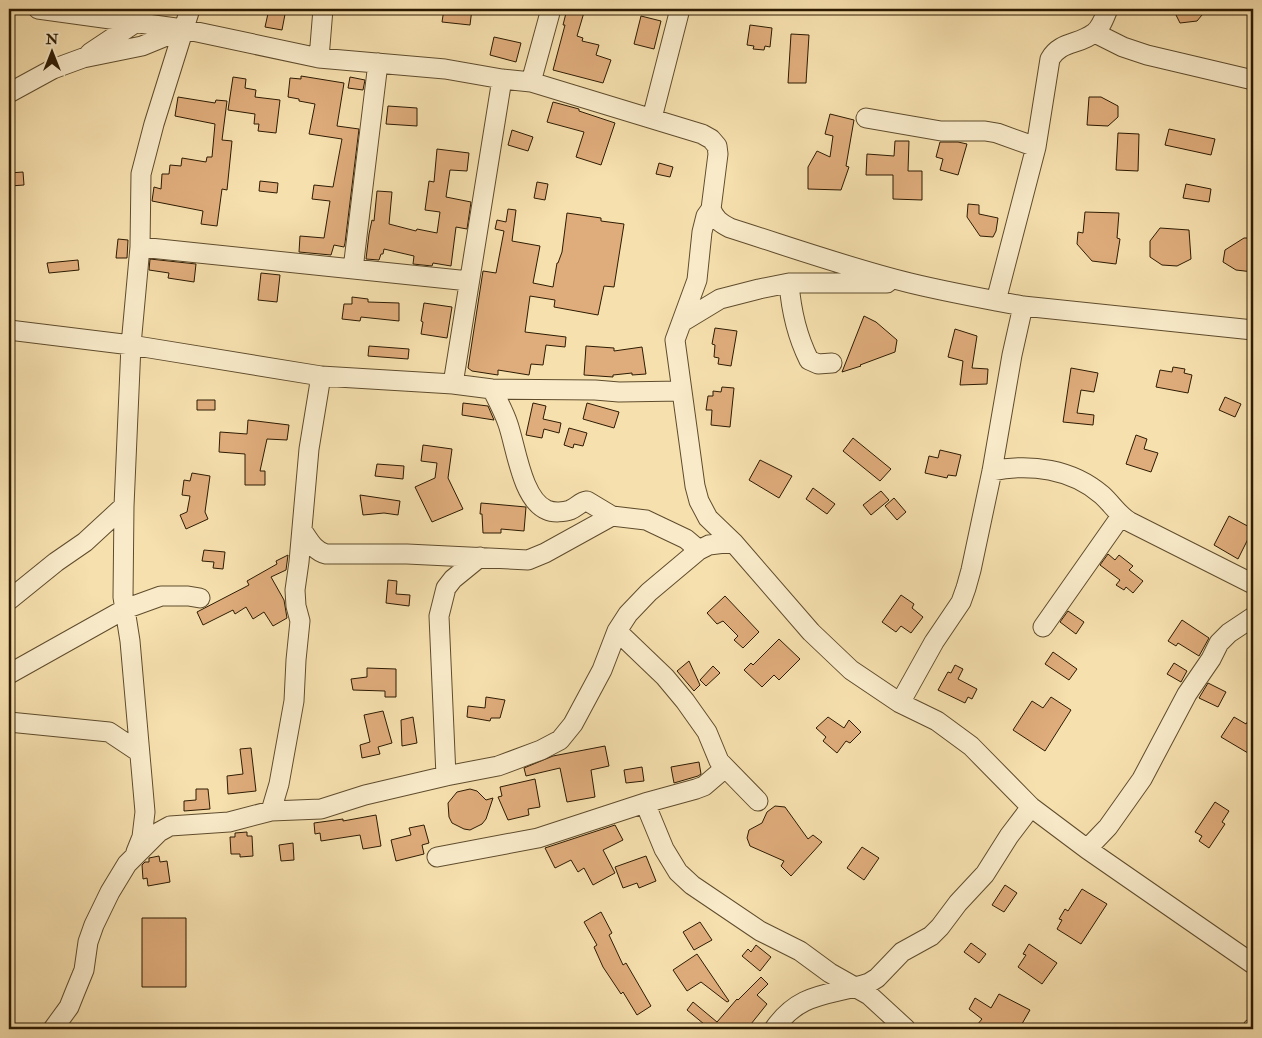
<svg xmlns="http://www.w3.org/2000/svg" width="1262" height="1038" font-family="'IM FELL Double Pica',serif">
<rect width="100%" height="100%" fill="#f6e0ae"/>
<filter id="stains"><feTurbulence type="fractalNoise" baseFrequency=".004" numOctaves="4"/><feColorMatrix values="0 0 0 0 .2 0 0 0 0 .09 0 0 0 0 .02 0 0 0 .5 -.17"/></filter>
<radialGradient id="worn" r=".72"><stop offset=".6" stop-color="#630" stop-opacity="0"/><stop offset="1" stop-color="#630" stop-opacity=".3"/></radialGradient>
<path fill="#dfac7b" stroke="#2d1b02" d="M269 9H286L282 30 265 27Z
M444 9H472L470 25 442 22Z
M567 9H585L577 36 583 38 582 41 599 45 596 55 611 60 603 83 553 70 565 25H563Z
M1173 9H1207L1197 21 1180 23Z
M641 16 661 21 654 49 634 44Z
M750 25 772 28 770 47 765 46 764 50 753 49 754 46 747 45Z
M791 34 809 35 806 83H788Z
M494 37 521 43 516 62 490 55Z
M301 76 344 83 337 126 359 129 345 243 344 247 334 245 331 255 299 252 300 236 324 238 330 201 312 199 314 185 333 187 342 139 309 134 315 104 299 101V99L288 97 290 78 301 79Z
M233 77 246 79 245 88 256 90 255 97 280 100 276 133 258 131 259 124H254L255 114 228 110Z
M350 77 365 80 363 90 348 88Z
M178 97 215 103 216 100 227 101 222 140 232 141 227 190 222 189 217 226 201 224 203 211 152 201 154 187 161 189 162 174H169L170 165 181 166 182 158 206 162 207 157H212L215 124 175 116Z
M1089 97H1101L1118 106V117L1108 126 1087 125Z
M553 102 579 109V111L615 123 601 165 576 157 584 132 547 122Z
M388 106 417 108V126L386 124Z
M830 114 854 120 846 166 849 167 841 190 808 189V167L817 151 830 157 833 136 825 134Z
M1169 129 1215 139 1211 155 1165 145Z
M512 130 533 137 528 151 508 145Z
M1118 133 1139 134 1138 171 1116 170Z
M895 141H909L908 171H922V200L893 199V175H866L867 154 894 156Z
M940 142H958L967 144 958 175 940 170 943 159 936 157Z
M437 149 469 153 467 171 450 170 446 197 471 202 467 229 456 227 451 266 433 263 432 266 413 264 414 256 384 249 383 254H381L379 260 366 259 369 234 372 220 374 221 377 191 392 192 389 224 416 231 417 229 437 233 440 212 425 210 429 181 434 182Z
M659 163 673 167 670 177 656 174Z
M23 172 24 185 10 186 9 173Z
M260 181 278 183 277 193 259 191Z
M537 182 548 184 545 200 534 198Z
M1186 184 1211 189 1209 202 1183 198Z
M968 204 979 205V214L998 218 996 231 993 237 980 236 967 217Z
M508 209 516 210 512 241 540 246 533 283 553 287 557 263H558L562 252 567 213 601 218V221L624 224 614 287 604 286 598 315 554 307 555 300 530 296 525 332 566 337 565 347 546 345 543 365 531 364 529 375 498 370V375L472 371 468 368 483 271 496 273 504 231 495 229 497 220 506 222Z
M1085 212 1119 213 1117 238 1120 239 1116 264 1092 261 1077 244 1078 232 1083 233Z
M1160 228 1189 230 1191 259 1177 266 1162 265 1150 257V241Z
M1244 238H1253V272L1236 270 1223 262 1225 250Z
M118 239 128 240 127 258H116Z
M150 259 196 264 194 282 168 278 169 273 149 270Z
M78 260 79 270 49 273 47 263Z
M261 273 280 275 277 302 258 300Z
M352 297 368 299V302L399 303V321L361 317 360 321 342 319 344 304H352Z
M424 303 452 307 447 338 421 334 423 322 421 321Z
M864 316 876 322 897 340 895 352 860 365 861 366 842 372Z
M715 328 737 331 731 366 718 364 719 358 714 357 715 345 712 344Z
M955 329 977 336 972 368 988 369 987 384 960 385 963 361 948 357Z
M369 346 409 349 408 359 368 356Z
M586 346 614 348V351L642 347 646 374 632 375V373L613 375V377L584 375Z
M1173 367 1185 369 1184 373 1192 375 1188 393 1156 387 1160 370 1172 372Z
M1071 368 1098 373 1094 392 1081 390 1077 413 1094 415 1093 425 1063 422Z
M722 387 734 388 730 427 711 425 712 410H706L708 396H713V391L721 392Z
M1225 397 1241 404 1235 417 1219 410Z
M197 400H215V410H197Z
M463 403 488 406 494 420 462 415Z
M533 403 546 406 543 419 561 423 559 433 544 429 542 438 526 435Z
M587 403 619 412 614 428 583 419Z
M248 420 289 425 287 440 267 439 260 471H265V485H245V454L219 452 220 432 247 434Z
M569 428 587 433 583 446 574 444 573 448 564 445Z
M1136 435 1147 439 1144 449 1158 453 1151 472 1126 464Z
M853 438 891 469 880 481 843 451Z
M423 445 452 449 448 478 463 509 432 522 415 487 435 478 437 463 421 461Z
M940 450 961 455 956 476 948 475 947 478 925 473 929 456 938 458Z
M760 460 792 476 779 498 749 480Z
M377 464 404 466 403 479 375 476Z
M192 473 210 476 205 512 208 519 186 529 180 515 187 512 190 496 182 495 184 480 190 481Z
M813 488 835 504 827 514 806 499Z
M881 491 889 500 871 515 863 505Z
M360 495 400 501 398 515 384 513 363 515Z
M894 498 906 512 897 520 885 506Z
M481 503 526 507 524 531 501 529V533H483L482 514H480Z
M1229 516 1253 529 1238 559 1214 545Z
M204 550 225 552 223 569 213 568 214 562 202 561Z
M1108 554 1115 560 1119 555 1133 566 1129 570 1143 581 1133 593 1126 587 1124 590 1116 585 1120 580 1100 565Z
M288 555 286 570 271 577 284 600 287 618 273 626 264 612 253 619 246 607 235 614 233 610 203 625 197 612 249 585 247 581 277 564 276 561Z
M388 580 397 581 396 594 410 595 409 606 386 603Z
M901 595 914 604 912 608 923 617 911 633 901 626 896 632 882 622Z
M725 596 759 632 743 648 734 640 738 636 723 621 717 624 707 613Z
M1068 611 1084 622 1076 634 1060 622Z
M1182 620 1209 638 1199 656 1178 643 1176 646 1168 641Z
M779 639 800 659 779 680 774 675 762 687 744 670 751 663 753 665Z
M1053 652 1077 669 1069 680 1045 664Z
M689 661 700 685 694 691 677 671Z
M1174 663 1187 671 1181 682 1167 674Z
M955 665 963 669 958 679 977 689 972 699 968 697 965 703 938 690 948 672 951 673Z
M713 666 720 673 706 686 700 680Z
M367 668 396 669V697H385V691L353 690 351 679 367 677Z
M1208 683 1226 692 1218 707 1199 698Z
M486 697 505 700 500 718H491L490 721 467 717 468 706 485 708Z
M1051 697 1071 710 1045 751 1013 730 1032 701 1043 708Z
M383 711 392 743 378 747 380 754 362 758 360 745 370 742 364 715Z
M1253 713V756L1221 737 1234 717 1246 724Z
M413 717 417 743 402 746 401 720Z
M828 717 844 728 849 720 861 732 850 743 846 741 837 753 823 741 826 737 816 728Z
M605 746 609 766 591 770 595 797 567 802 560 768 526 776 524 768 553 756Z
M251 748 256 791 228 794 227 776 243 774 240 749Z
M699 762 701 774 698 776 674 783 671 767Z
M642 767 644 781 626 783 624 770Z
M535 779 540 807 528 809 529 815 508 820 498 797 502 796 500 787Z
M196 789H208L210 809 184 811V801L196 800Z
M470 789 477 791 486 800 493 798 486 819 482 824 470 830 464 829 452 823 449 817 448 803 457 792Z
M1215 802 1229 811 1222 822 1225 824 1209 848 1199 841 1202 836 1195 832Z
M775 806 785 807 808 839 813 835 822 842 791 876 781 866 784 861 750 846 747 838 749 830 762 823 767 812Z
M376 815 381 846 363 849 360 835 321 841 320 833 315 834 314 823 343 819V821Z
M424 825 429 843 422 845 424 854 396 861 391 840 411 835 409 828Z
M615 825 623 840 603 850 615 873 593 885 584 868 578 872 571 860 555 868 545 848Z
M247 832V836H252L253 856 240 857V854H231L230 837H235V833Z
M293 843 294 860 281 861 279 845Z
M862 847 879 858 864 880 847 868Z
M159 856 160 862 167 861 170 882 148 886 147 878 143 879 142 865 145 862H149V858Z
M646 856 656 881 639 888 637 883 623 888 615 867Z
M1005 885 1017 893 1004 912 992 905Z
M1082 889 1107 904 1081 944 1057 929 1062 920 1059 919 1065 909 1068 911Z
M601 912 612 933 609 935 623 965 626 963 651 1006 637 1015 623 992 621 994 603 967 594 947 597 945 584 922Z
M142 918H186V987H142Z
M700 922 712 940 694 950 683 932Z
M971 943 986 954 979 963 964 952Z
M1029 944 1057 963 1042 984 1018 967 1026 955 1023 954Z
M756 945 771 957 760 971 742 956 748 949 751 952Z
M697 954 729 1001 727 1002 701 982 687 991 673 970Z
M761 977 768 984 757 995 767 1004 747 1029H710L687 1010 693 1002 717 1022 737 999 738 1000Z
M999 994 1030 1010 1019 1029H983L977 1025 982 1019 969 1009 975 998 991 1008Z"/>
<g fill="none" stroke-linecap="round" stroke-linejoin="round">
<defs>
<path id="minor" d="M38 9 183 29 319 58 445 69 502 79 531 82 702 134 711 139 717 146 718 154 711 209C715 219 720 223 730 228 790 247 849 268 910 283 947 292 985 299 1023 306L1253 330
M1095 33 1123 47 1147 55 1253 80
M90 53 135 23
M319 58 323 9
M531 82 551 9
M9 93 53 69 83 58 142 46 181 30
M652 118 680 9
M866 118 941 131H985L997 133 1036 147
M711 209 706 216 702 232 697 280 675 340 695 486 699 501 708 518 733 542 811 632 851 670 900 703 937 721 971 746 1031 807 1087 849 1253 964
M140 247 469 281
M353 269 378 63
M789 283C791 309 797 336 809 360L818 364 832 363
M996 301 1036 147 1050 59C1060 41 1079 45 1094 33 1101 28 1105 16 1108 9
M682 322 720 299 759 289 789 283H887
M9 330 131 345 321 376 453 384 492 389 595 390 619 392 682 391
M453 384 502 79
M492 389C498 401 504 412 508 424 516 447 522 500 547 510 553 513 565 512 570 510 577 507 580 502 587 501L612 516 646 520 686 539 699 550
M992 471C1030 463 1072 469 1102 495 1112 504 1118 515 1130 522L1253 584
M302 530C309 540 314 551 326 554H407L528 560 545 553 612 516
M9 600 56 562 85 542 124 506
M1043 627 1121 516
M617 631 665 677 685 701 707 732 719 761 758 801
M9 674 125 609 161 596H188L200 598
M900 703 934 642 961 602 966 588 971 570 992 471 1012 355 1023 306
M9 722 109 732 139 752
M446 776 439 616 446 588 453 579 480 557
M645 803 664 849 678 872 692 885 760 931 800 951 830 973 869 995 906 1029
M271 811 279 784 294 701 296 660 300 621 296 606 295 590 299 562 309 449 321 376
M1087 849 1108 827 1142 779 1187 694 1211 659 1219 643 1229 633 1253 617
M136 852 142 837 145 812 130 641 123 597 124 506 131 345 140 247 141 174 154 124 190 9
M437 857 538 838 645 803 696 789 704 786 725 768
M53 1029 69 1007 75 992 84 970 88 942 94 925 110 892 127 864 159 832 170 826 229 822 271 811 321 809 365 795 446 776 498 766 541 750 560 740 573 724 602 670 617 631 628 614 649 592 699 550 709 545 733 542
M774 1029C800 991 830 996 869 983L877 978 902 952 931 936 940 927 958 903 985 874 1009 836 1031 807
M1252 1029 1253 1028"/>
</defs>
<use href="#minor" stroke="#5f4c2d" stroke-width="21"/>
<use href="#minor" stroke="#f9ebca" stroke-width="19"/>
</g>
<rect width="1262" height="1038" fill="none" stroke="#f6e0ae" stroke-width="30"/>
<rect x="10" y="10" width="1242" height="1018" fill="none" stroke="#2d1b02" stroke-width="2.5"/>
<rect x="15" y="15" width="1232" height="1008" fill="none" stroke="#2d1b02"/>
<g transform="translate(52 52)" stroke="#f9ebca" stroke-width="4" paint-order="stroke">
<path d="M0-4L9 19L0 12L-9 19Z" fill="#2d1b02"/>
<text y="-8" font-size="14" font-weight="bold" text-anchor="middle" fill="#2d1b02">N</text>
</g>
<rect width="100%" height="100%" filter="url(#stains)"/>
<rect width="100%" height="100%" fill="url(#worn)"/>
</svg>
